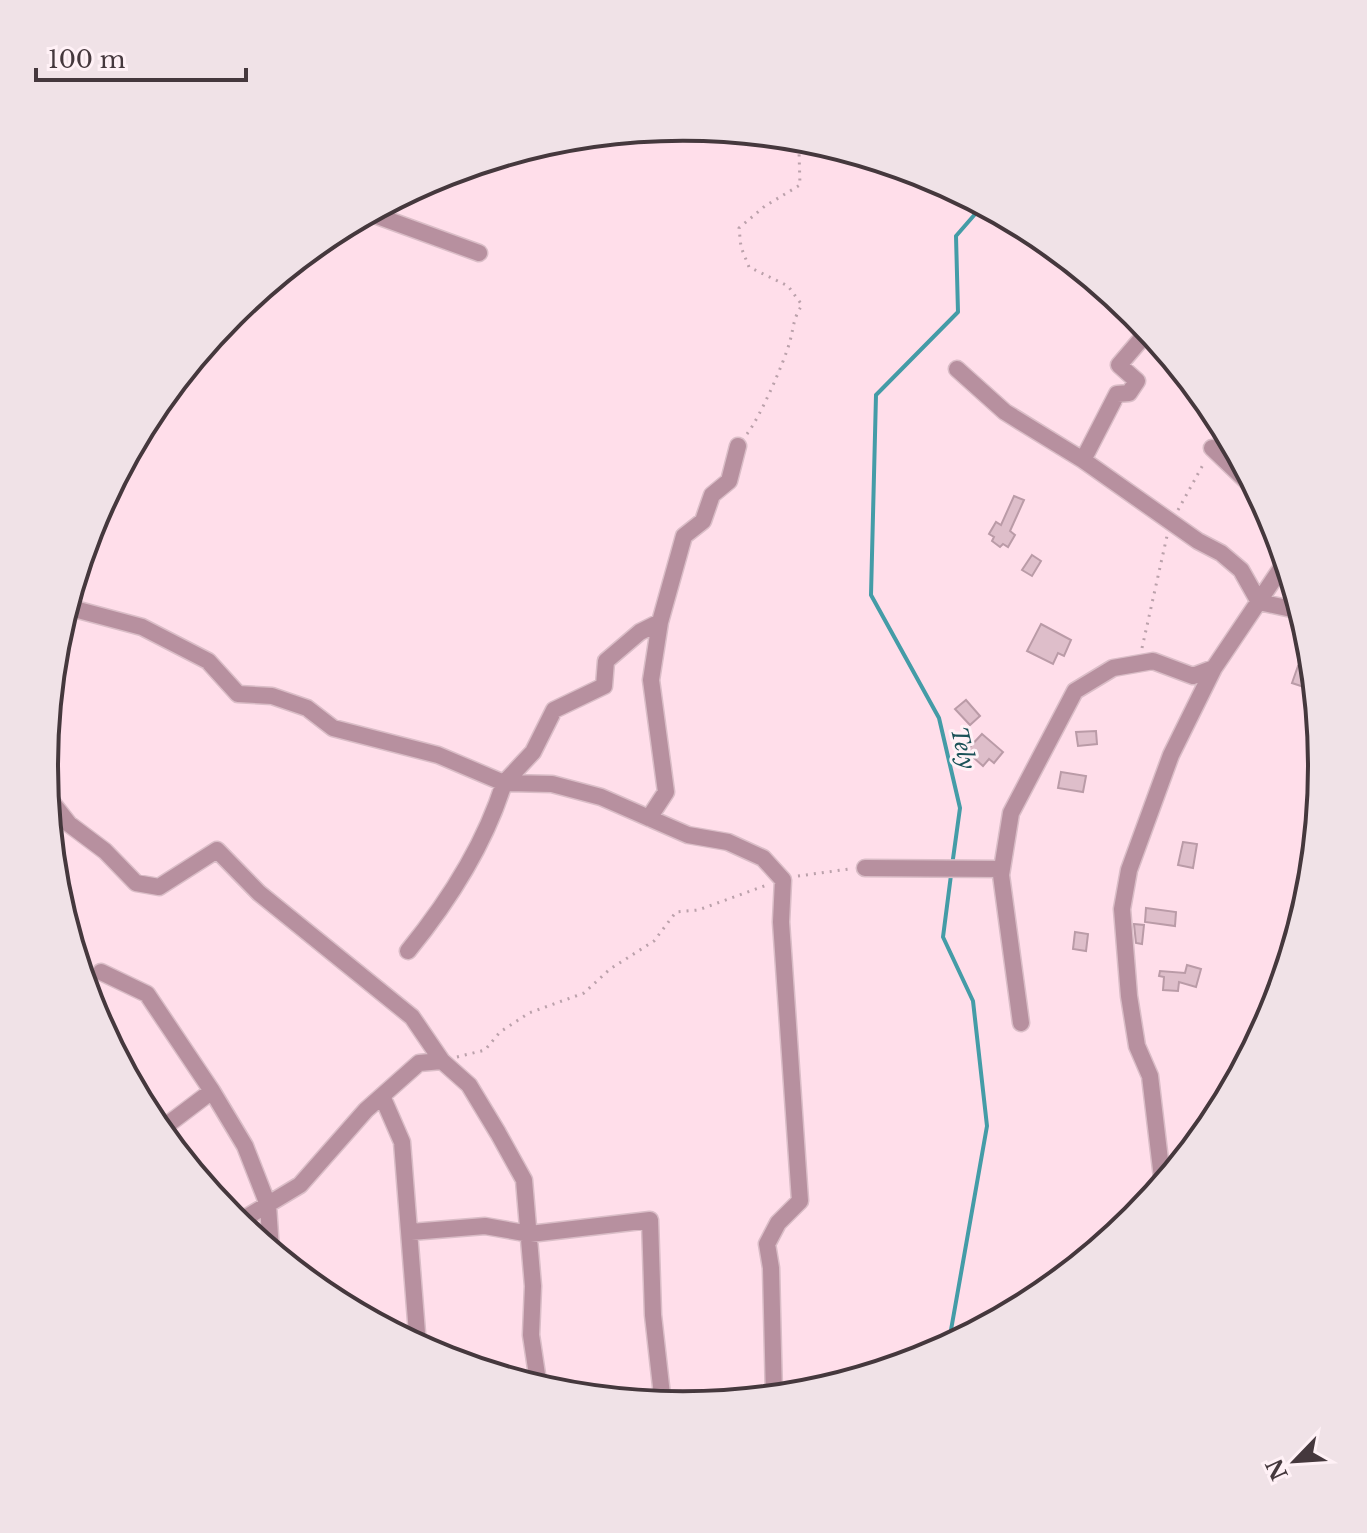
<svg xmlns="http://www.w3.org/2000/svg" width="1367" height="1533" font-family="'Libre Baskerville',serif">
<rect width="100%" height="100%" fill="#ffdeea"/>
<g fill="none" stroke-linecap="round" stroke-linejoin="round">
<path stroke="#449ca7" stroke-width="4" d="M952 866 960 808 939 718 871 595 876 395 958 312 956 236 983 205
M948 1347 987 1126 973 1001 943 937 951 875"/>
</g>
<path fill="#debeca" stroke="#ba9ba7" stroke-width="2" d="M1014 496 1024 500 1010 531 1015 535 1008 547 1003 544 1000 547 992 541 994 537 989 534 996 522 1001 525Z
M1032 555 1041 561 1032 576 1022 570Z
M1041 624 1071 640 1064 656 1058 653 1053 664 1027 651Z
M1298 666 1313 671 1307 688 1292 683Z
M966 700 980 716 970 725 955 709Z
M1096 731 1097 744 1078 746 1076 732Z
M982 734 1003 752 994 763 989 759 983 766 966 751Z
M1061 772 1086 776 1083 792 1058 788Z
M1183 842 1197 844 1193 868 1178 865Z
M1146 908 1176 912 1175 926 1145 922Z
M1134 924 1144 925 1142 944 1136 943Z
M1075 932 1088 934 1086 951 1073 949Z
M1187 965 1201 969 1196 987 1179 982 1178 991 1163 990 1164 977 1159 976 1160 971 1185 973Z"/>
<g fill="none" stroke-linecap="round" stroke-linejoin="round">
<defs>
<path id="street" d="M369 213 479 253
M957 369 1005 412 1083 460 1117 394 1129 393 1137 381 1119 365 1149 330
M1212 448 1258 492
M1083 460 1198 541 1221 553 1241 570 1259 602 1301 611
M67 607 142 627 208 661 238 694 272 696 307 708 333 728 438 755 504 783 533 752 554 710 604 686 606 661 640 632 660 622
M47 796 69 824 105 851 136 883 159 887 217 850 259 893 412 1017 442 1061 469 1085 498 1133 524 1180 533 1286 531 1335 539 1388
M649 818 666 792 651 680 660 622 684 536 703 521 712 495 729 481 738 446
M865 868 1002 869
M408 951C448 902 485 844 504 783L552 784 601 797 688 835 728 842 763 858 783 880 781 922 800 1201 778 1223 767 1244 771 1268 774 1397
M101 972 147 994 212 1091 245 1146 268 1205 271 1251
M1021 1023 1001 875 1011 813 1075 691 1113 668 1153 661 1193 676 1214 668
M382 1096 402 1142 418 1346
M159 1131 212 1091
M1163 1186 1150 1076 1137 1046 1129 996 1122 909 1129 870 1171 755 1214 668 1286 561
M237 1223 300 1185 366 1110 419 1063 442 1061
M411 1232 485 1226 530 1234 650 1220 653 1315 663 1404"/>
</defs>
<use href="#street" stroke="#dabdc7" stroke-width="19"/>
<path stroke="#bba1ab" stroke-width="3" stroke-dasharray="2 6" stroke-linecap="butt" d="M747 434C760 417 784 363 790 341 794 326 793 319 802 305L788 286 749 267 741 247 739 228 765 206 800 185 799 152 805 139
M1219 437 1225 429
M1178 510 1205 461
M1142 648 1167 536
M798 876 849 869
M457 1057 485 1050 500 1032 529 1013 584 993 610 969 654 941 676 912 698 910 767 885"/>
<use href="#street" stroke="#b7909f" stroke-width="16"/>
</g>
<g text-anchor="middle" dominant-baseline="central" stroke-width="6" stroke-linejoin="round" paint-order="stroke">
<g font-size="22" font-style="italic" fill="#1a5157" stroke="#fff1f6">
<text transform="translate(963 748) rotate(77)">Tely</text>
</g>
</g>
<path d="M0 0H1367V1533H0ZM58 766a625 625 0 1 1 1250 0a625 625 0 1 1-1250 0Z" fill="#f0e2e7" fill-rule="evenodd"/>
<path fill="none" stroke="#45383d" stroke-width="4" d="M58 766a625 625 0 1 1 1250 0a625 625 0 1 1-1250 0Z"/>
<g transform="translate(1295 1461) rotate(245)" stroke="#fff1f6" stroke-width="6" paint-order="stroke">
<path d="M0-6L14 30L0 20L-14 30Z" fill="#45383d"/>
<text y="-12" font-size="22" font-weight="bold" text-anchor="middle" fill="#45383d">N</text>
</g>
<path d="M36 68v12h210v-12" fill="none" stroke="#45383d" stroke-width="4"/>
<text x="48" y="68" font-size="24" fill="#45383d" stroke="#fff1f6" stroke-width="6" paint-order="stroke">100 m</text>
</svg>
